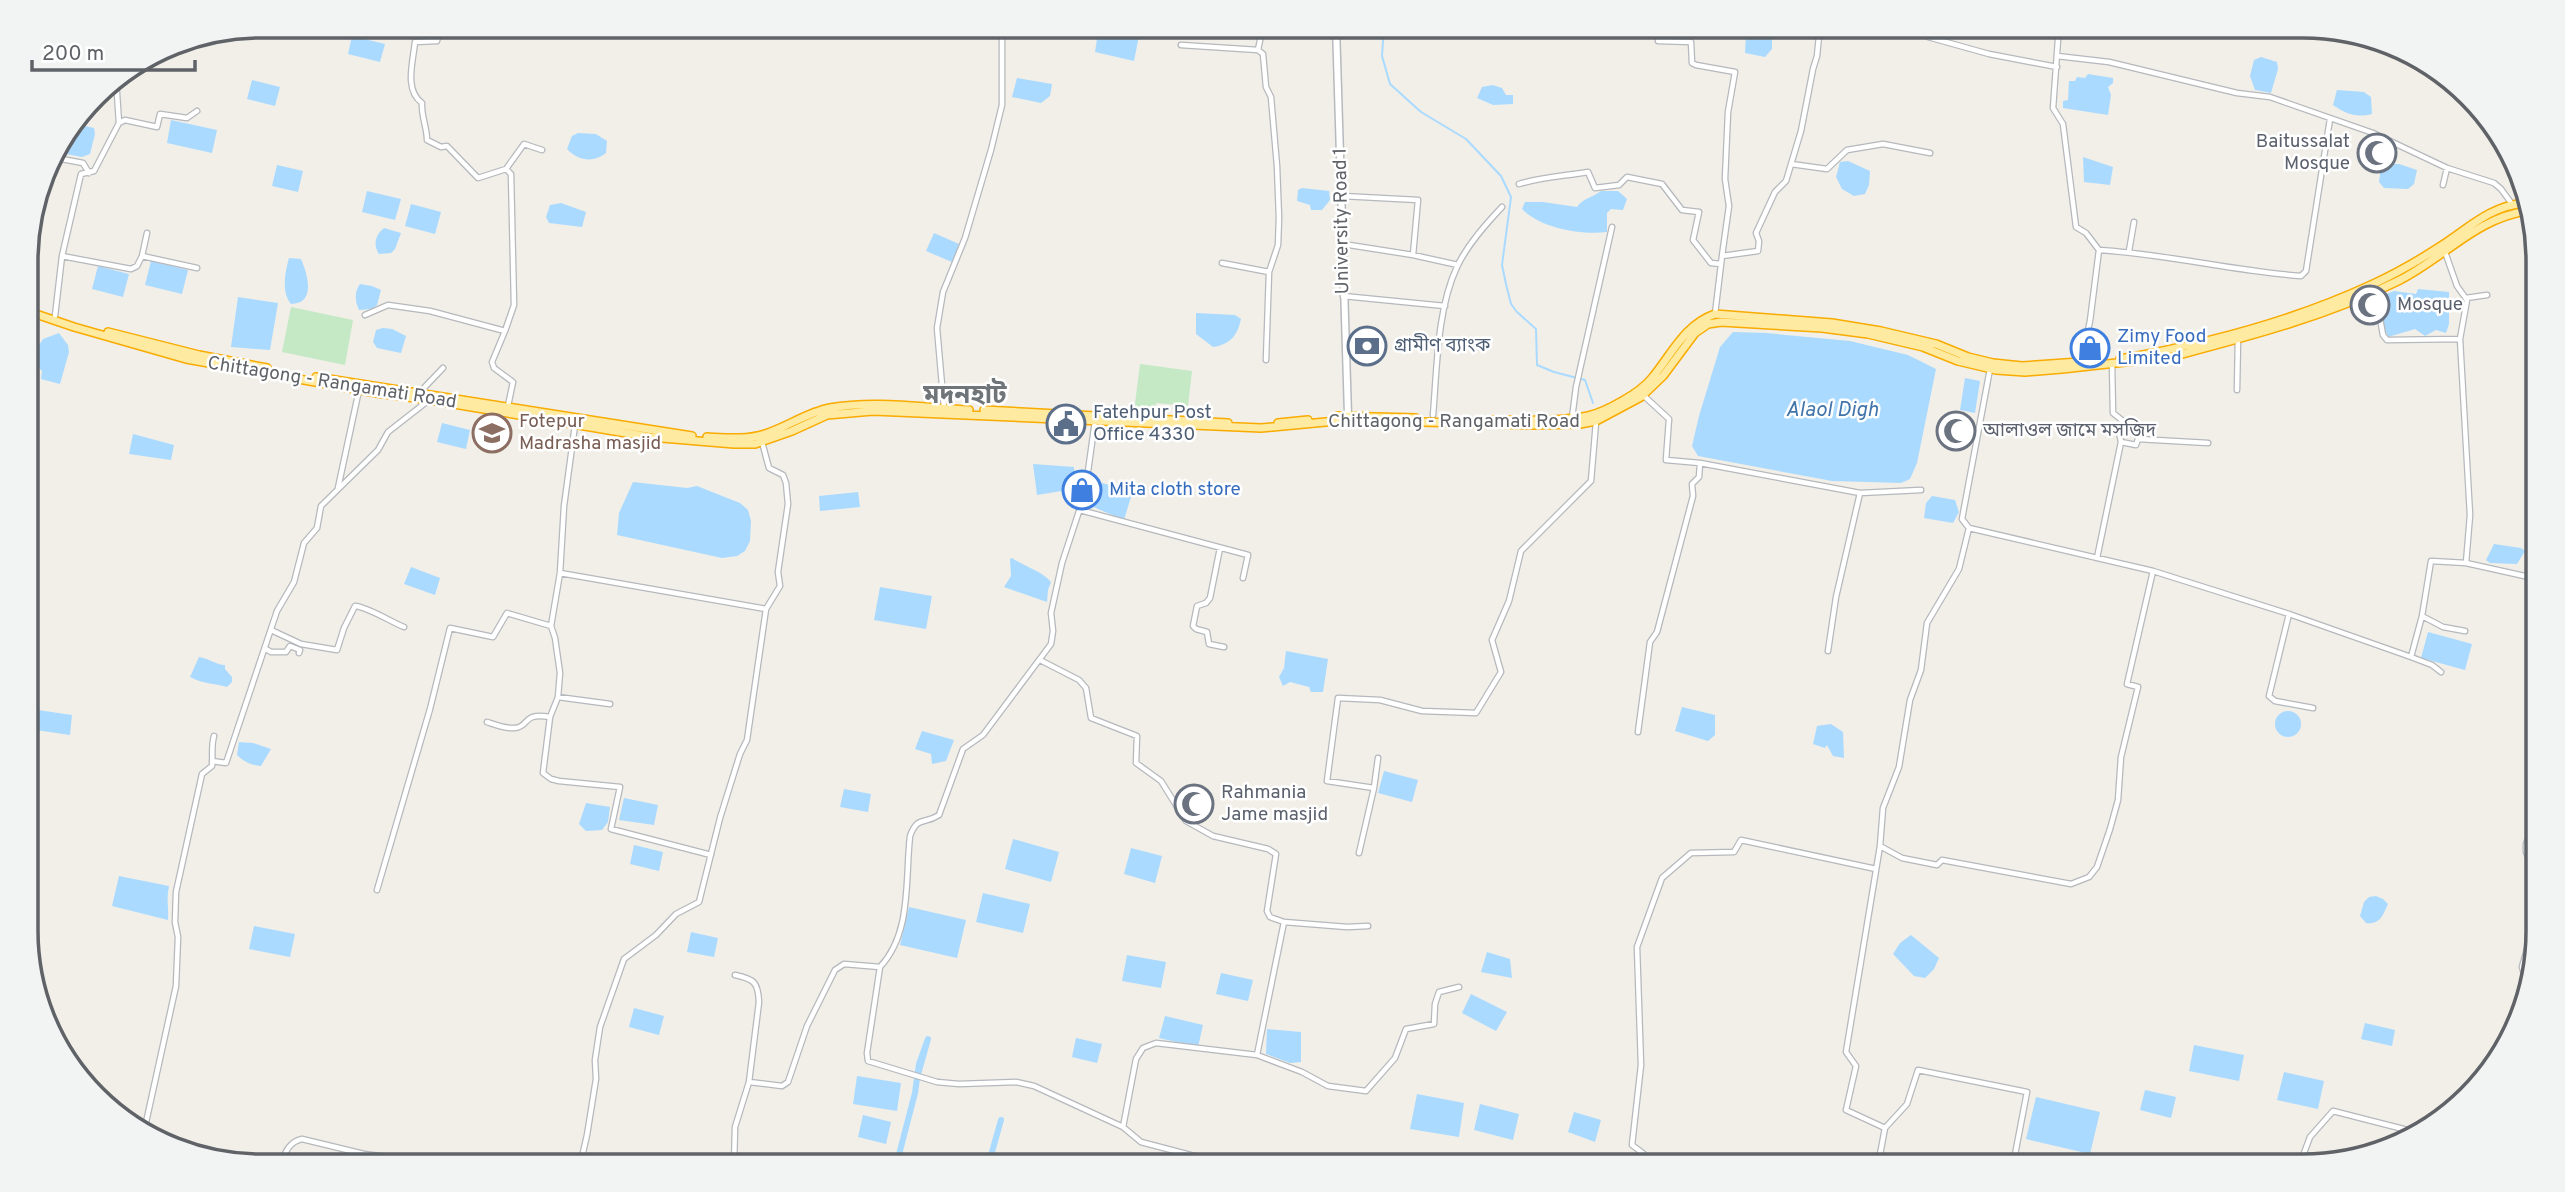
<svg xmlns="http://www.w3.org/2000/svg" width="2565" height="1192" font-family="Overpass,'Noto Sans Bengali',sans-serif">
<rect width="100%" height="100%" fill="#f1efe8"/>
<path fill="#c5e8c5" d="M291 307 353 320 345 365 282 352Z
M1140 364 1192 371 1188 406 1156 403 1154 415 1134 412Z"/>
<path fill="#aadaff" d="M1099 26H1118L1140 31 1134 61 1095 52Z
M1746 34 1772 37V49L1765 57 1745 53Z
M352 36 385 44 380 62 348 54Z
M2261 57 2277 62 2278 69 2271 93 2255 90 2250 76 2254 60Z
M2088 74 2113 78V83L2108 87 2111 95 2108 115 2063 108V101L2068 100 2069 81H2075L2077 77 2085 78Z
M1017 78 1052 84 1050 96 1041 103 1012 97Z
M252 80 280 87 275 106 247 99Z
M1493 85 1502 88 1506 95H1513V104L1493 105 1477 98 1482 87Z
M2337 90 2364 92 2371 97 2372 114C2356 118 2346 114 2333 105Z
M171 120 217 130 212 153 167 143Z
M76 124 94 128 95 134 90 154 82 157 55 152Z
M578 133 596 134 607 141 606 153C594 163 578 161 567 149L572 136Z
M2083 157 2113 167 2110 185 2084 182Z
M1848 161 1870 171 1869 185 1865 194 1854 196 1842 189 1836 177 1840 162Z
M2388 164H2399L2417 170 2414 184 2408 189 2384 188 2379 182 2381 167Z
M277 165 303 171 298 192 272 186Z
M1302 188 1329 191 1330 200 1322 210H1311L1310 205 1297 201 1298 190Z
M367 191 401 199 395 220 362 212Z
M1601 191H1618L1627 199 1623 210 1611 209 1607 213V232C1580 235 1541 228 1522 209L1525 202H1543L1577 207C1583 198 1592 198 1601 191Z
M561 203 586 212 582 227 549 223 546 217 550 205Z
M411 204 441 212 435 234 405 226Z
M384 228 401 233 395 249 391 253 379 254C373 245 375 235 384 228Z
M934 233 959 244 952 262 926 251Z
M289 258 301 259C308 275 316 304 291 304 281 292 285 272 289 258Z
M151 261 188 270 182 294 145 285Z
M98 266 129 274 123 297 92 289Z
M360 284 372 286 381 290 377 305 372 309 359 310C355 301 354 292 360 284Z
M2418 289 2449 292V324L2446 333 2436 330 2425 336 2415 329 2388 337 2382 321 2387 294 2394 291 2416 294Z
M238 297 278 303 270 350 231 347Z
M1196 313 1235 315 1241 319C1237 336 1231 344 1213 347L1196 334Z
M383 328 392 329 406 336 401 353 377 348 373 342 376 330Z
M1733 332 1766 333 1850 341 1908 355 1936 369 1917 463 1910 479 1901 483 1832 481 1698 456 1692 446 1699 416 1720 347Z
M59 333 68 345 69 352 60 384 41 379 42 371 38 367 31 372 27 370V363L43 339Z
M1965 378 1980 381 1975 413 1960 410Z
M442 423 470 430 466 449 437 442Z
M133 434 174 445 171 460 129 454Z
M1033 464 1074 467V489L1037 495Z
M633 482 687 488 697 486 740 503 748 510 751 521 750 541 745 551 737 556 722 558 617 535 619 513Z
M1097 482 1133 490 1124 520 1091 506 1092 502 1089 500Z
M858 492 860 507 820 511 819 496Z
M1932 496 1955 500 1959 512 1953 523 1924 518 1926 503Z
M2494 544 2521 548 2525 551 2517 564 2490 563 2486 560Z
M1012 558C1025 567 1042 571 1051 582L1048 590 1047 602 1004 587 1011 576 1010 559Z
M411 567 440 578 435 595 404 584Z
M880 587 932 596 926 629 874 620Z
M2428 632 2472 644 2465 670 2421 658Z
M1286 651 1328 659 1323 692H1311L1309 687 1290 682 1283 686 1279 677 1284 668Z
M199 657C208 658 217 665 225 665V669L232 677V682L227 687C214 683 203 684 190 677Z
M1682 707 1715 715V735L1708 741 1675 731Z
M38 710 72 715 70 735 36 730Z
M2275 724a13 13 0 1 1 26 0a13 13 0 1 1-26 0Z
M1831 724 1843 732 1844 758 1833 756 1827 745 1825 748 1813 744 1817 726Z
M922 731 954 740 946 761 932 764 931 754 915 749Z
M239 742 253 743 271 749 261 766C251 765 244 762 237 755Z
M1384 771 1418 780 1412 802 1378 793Z
M844 789 871 794 868 812 840 807Z
M624 798 658 805 654 825 619 820Z
M586 803 610 807 608 822 602 830 586 831 579 824Z
M1013 839 1059 852 1051 882 1005 869Z
M634 845 663 852 659 871 630 864Z
M1131 848 1162 856 1155 883 1124 874Z
M119 876 169 886C166 901 169 906 168 920L112 906Z
M983 893 1030 904 1023 933 976 922Z
M2376 896 2383 899 2388 904C2383 915 2380 925 2366 923L2360 916 2364 902 2369 897Z
M909 907 966 920 957 958 900 945Z
M254 926 295 934 290 957 249 949Z
M691 932 718 938 714 957 687 952Z
M1911 935 1939 958 1934 969 1925 978 1914 976 1893 954 1900 943Z
M1487 952 1510 959 1512 978 1481 972Z
M1127 955 1166 962 1161 988 1122 981Z
M1221 973 1253 980 1248 1001 1216 994Z
M1471 994 1507 1012 1496 1031 1462 1013Z
M634 1008 664 1016 659 1035 629 1027Z
M1165 1016 1203 1025 1198 1047 1159 1038Z
M2365 1023 2395 1030 2392 1046 2361 1039Z
M1267 1029 1301 1032V1062L1290 1063 1266 1054Z
M1076 1038 1102 1044 1097 1063 1072 1057Z
M2194 1045 2244 1055 2239 1081 2189 1071Z
M2284 1072 2324 1081 2318 1109 2277 1100Z
M857 1076 901 1083 897 1111 853 1104Z
M2145 1090 2176 1097 2171 1118 2140 1110Z
M1417 1094 1464 1103 1459 1137 1410 1129Z
M2036 1097 2100 1112 2090 1154 2026 1139Z
M1480 1104 1519 1114 1513 1140 1474 1130Z
M1574 1112 1601 1120 1595 1142 1568 1132Z
M863 1115 891 1122 886 1144 858 1137Z"/>
<g fill="none" stroke-linecap="round" stroke-linejoin="round">
<path stroke="#aadaff" stroke-width="2" d="M1384 26 1382 56 1390 84 1421 112 1466 139 1501 176 1511 197 1502 265 1506 284 1511 304 1517 312 1536 329 1537 365 1554 372 1585 380 1593 403"/>
<path stroke="#aadaff" stroke-width="6" d="M896 1166 915 1093 919 1064 928 1039 917 1078
M988 1166 1001 1120"/>
<defs>
<path id="minor" d="M440 26 437 41 415 42C413 62 404 90 422 103 421 116 427 127 427 140L441 147 447 146 478 178 506 169 524 144 542 150
M2059 26 2053 108 2063 124 2076 227 2086 233 2099 250 2090 321 2081 361
M1928 37 1989 54 2057 67
M1658 41 1691 42 1692 63 1696 65 1735 72 1728 112 1725 179 1729 206 1722 256
M1181 45 1258 50 1263 26
M2057 56 2109 62 2237 93 2270 97 2373 133 2447 168 2494 183 2501 189 2512 204
M119 123 125 120 157 127 160 114 187 118 197 111
M51 157 83 163 89 173
M1791 164 1827 169 1847 150 1883 144 1930 153
M1519 184C1542 177 1565 176 1588 172L1595 188 1619 185 1627 177 1662 184 1682 210 1699 212 1693 240 1711 263 1721 264
M2443 185 2447 168
M1342 196 1418 200 1413 255
M1343 244 1413 255 1458 265
M2099 250C2167 254 2233 271 2301 276L2306 271 2330 119
M2129 251 2134 222
M62 256 131 269 137 266 142 256 197 268
M142 256 147 233
M1222 263 1269 272 1278 245 1279 218 1277 166 1271 97 1266 87 1263 54 1258 50
M2375 291 2383 335 2387 340 2460 339
M1343 296 1445 306
M2466 298 2487 295
M1715 314 1722 256 1758 251 1759 241 1756 233 1775 192 1786 181 1801 131 1813 69 1817 56 1820 26
M365 315 388 305 430 311 505 331 492 362 494 368 513 382 508 406
M55 316 62 256 81 174 94 171 119 123 116 79
M505 331 514 305 511 174 506 169
M1266 360 1269 272
M2237 390 2238 339
M419 393 443 368
M944 408 937 328 943 292 965 238 991 150 1002 105V26
M1433 415C1437 369 1437 309 1457 267 1467 245 1486 224 1502 207
M1572 418 1576 387 1612 227
M2121 442 2136 445 2138 439 2208 443
M1700 463 1860 493 1921 490
M338 488 359 390
M1080 510 1248 555 1243 578
M1969 528 2153 571
M1220 548 1210 598 1206 603 1197 606 1193 626 1196 629 1207 632 1209 644 1224 647
M2097 558 2121 442 2119 432 2123 421 2113 413 2112 364
M2466 563 2538 579
M560 573 766 609
M2289 614 2269 696 2275 701 2313 708
M2422 616 2443 627 2465 631
M271 630 301 644 337 650 344 628 355 606C368 607 391 622 404 627
M266 649 271 652H286L290 646 300 650 299 653
M1828 651 1836 597 1860 493
M2411 657 2432 665 2441 672
M1040 660 1079 680 1086 688 1091 718 1137 736 1136 763 1161 781 1186 821 1213 836 1268 849 1276 854 1267 911 1270 917 1284 922 1257 1055 1302 1072 1328 1086 1366 1091 1395 1058 1406 1029 1434 1024 1435 1004 1439 992 1459 987
M558 697 560 673 555 638 551 626 560 573 564 506 575 425
M610 704 558 697 550 717 543 773 551 779 559 781 620 787 611 829 711 855
M487 722C496 725 506 729 515 728 530 727 521 712 550 717
M1638 732 1650 642 1657 632 1693 496 1692 484 1699 477 1700 463 1666 460 1669 419 1643 395
M1378 758 1374 788 1327 781 1338 698 1380 700 1422 711 1476 713 1501 672 1492 640 1509 601 1521 551 1591 481 1596 422
M212 761 226 763 277 611 294 582 304 543 317 528 321 506 378 450 388 432 429 400
M1880 846 1902 858 1937 865 1942 860 2071 884 2089 877 2097 867 2110 829 2118 800 2121 757 2138 687 2127 684 2153 571 2289 614 2411 657 2422 616 2431 561 2466 563 2470 515 2460 339 2467 300 2457 286 2445 252
M1359 853 1374 788
M377 890 430 709 450 628 493 637 507 613 551 626
M1284 922 1347 927 1368 926
M880 967 867 1053 868 1061 937 1082 959 1084 1016 1082 1034 1086 1123 1127 1141 1142 1198 1157 1204 1166
M735 975C754 979 758 982 759 1002L749 1082
M2530 976 2524 974 2522 967 2534 924 2536 874 2526 852V844L2538 816
M145 1127 176 986 178 937 175 922 176 892 202 774 212 766C213 755 211 746 214 736
M1123 1127 1136 1059 1143 1048 1156 1043 1257 1055
M1885 1128 1907 1104 1918 1070 2027 1092 2013 1165
M1646 1165 1644 1154 1632 1145 1641 1065 1637 947 1662 878 1691 853 1734 852 1741 840 1876 869
M1878 1165 1885 1128 1846 1110 1856 1066 1846 1052 1880 846 1883 808 1899 767 1910 700 1921 670 1927 623 1959 569 1969 528 1962 519 1990 369
M2296 1165 2301 1161 2310 1137 2333 1111 2415 1132
M279 1166C285 1154 288 1142 302 1139L364 1154 458 1166
M573 1166 582 1157 587 1135 596 1079 595 1060 600 1027 624 959 656 935 676 914 699 902 720 818 740 754 747 740 766 609 780 586 778 572 788 504 786 483 783 475 769 468 762 442
M734 1166 735 1127 749 1082 782 1086 788 1082 807 1026 835 970 844 964 880 967C912 933 905 880 910 836 918 815 924 825 939 815L963 749 983 735 1051 644 1053 631 1051 613 1062 563 1085 493 1095 421"/>
<path id="secondary" d="M1336 26 1348 415"/>
<path id="trunk" d="M27 311 74 327 186 359 377 393 430 400 650 437 734 444H755L792 431 827 415 873 411 1261 428 1347 420 1531 425 1580 424 1596 421 1641 397 1663 376 1695 333 1708 324 1721 322 1822 328 1868 334 1923 347 1958 361 1996 370 2025 372 2062 369 2171 357C2250 336 2324 317 2398 281 2443 259 2477 217 2528 211
M108 332 199 355 267 368
M2120 359C2206 344 2291 322 2371 285 2395 274 2418 261 2441 246 2469 228 2490 206 2525 203
M316 377 692 436
M984 410 1228 423
M1337 416 1416 418
M1491 420C1522 420 1557 422 1588 416 1606 412 1640 393 1652 378 1672 354 1684 325 1715 314L1832 323 1881 331 1936 344 1968 357 1993 363 2022 366 2094 361
M1278 423 1308 420
M707 437C727 438 746 440 765 434 787 427 808 412 830 408 875 400 923 408 969 410"/>
</defs>
<use href="#minor" stroke="#b5b8bc" stroke-width="7"/>
<use href="#secondary" stroke="#b6babf" stroke-width="9"/>
<use href="#trunk" stroke="#f9ab00" stroke-width="10"/>
<use href="#minor" stroke="#fff" stroke-width="4.5"/>
<use href="#secondary" stroke="#fff" stroke-width="6"/>
<use href="#trunk" stroke="#feeaa1" stroke-width="7"/>
</g>
<defs>
<symbol id="mosque-ring" viewBox="-11 -11 22 22"><circle r="9.5" fill="#fff" stroke="#6b7280" stroke-width="1.5"/><path d="M3.5-4.9A6 6 0 1 0 3.5 4.9A5 5 0 1 1 3.5-4.9Z" fill="#6b7280"/></symbol>
<symbol id="bank-ring" viewBox="-11 -11 22 22"><circle r="9.5" fill="#fff" stroke="#5c6f8a" stroke-width="1.5"/><path d="M-6-4H6V4H-6ZM0-2.3a2.3 2.3 0 1 0 0 4.6a2.3 2.3 0 1 0 0-4.6Z" fill="#5c6f8a"/></symbol>
<symbol id="shop-ring" viewBox="-11 -11 22 22"><circle r="9.5" fill="#fff" stroke="#3f7fe0" stroke-width="1.5"/><path d="M-5-2.5h2.3a2.7 3.5 0 0 1 5.4 0H5L5.5 6h-11ZM-1.5-2.5h3a1.5 2.3 0 0 0-3 0Z" fill="#3f7fe0"/></symbol>
<symbol id="civic-ring" viewBox="-11 -11 22 22"><circle r="9.5" fill="#fff" stroke="#5c6f8a" stroke-width="1.5"/><path d="M-.6-6.5H3V-4.5H.6V-3L4-1V1h2V6H-6V1h2V-1L-.6-3ZM-1.2 2.5V6h2.4V2.5Z" fill="#5c6f8a"/></symbol>
<symbol id="school-ring" viewBox="-11 -11 22 22"><circle r="9.5" fill="#fff" stroke="#8d6e63" stroke-width="1.5"/><path d="M0-5L7-2L0 1L-7-2ZM-4 1L0 2.5L4 1V4Q0 6-4 4Z" fill="#8d6e63"/></symbol>
</defs>
<g fill-rule="evenodd">
<use href="#mosque-ring" x="2355" y="131" width="44" height="44"/>
<use href="#mosque-ring" x="2348" y="283" width="44" height="44"/>
<use href="#bank-ring" x="1345" y="324" width="44" height="44"/>
<use href="#shop-ring" x="2068" y="326" width="44" height="44"/>
<use href="#civic-ring" x="1044" y="402" width="44" height="44"/>
<use href="#mosque-ring" x="1934" y="409" width="44" height="44"/>
<use href="#school-ring" x="470" y="411" width="44" height="44"/>
<use href="#shop-ring" x="1060" y="468" width="44" height="44"/>
<use href="#mosque-ring" x="1172" y="782" width="44" height="44"/>
</g>
<g text-anchor="middle" dominant-baseline="central" stroke-width="5" stroke-linejoin="round" paint-order="stroke">
<g font-size="19" fill="#5b616d" stroke="#fff" text-anchor="start">
<text x="2350" y="142" text-anchor="end">Baitussalat<tspan x="2350" dy="22">Mosque</tspan></text>
<text x="2397" y="305">Mosque</text>
<text x="1983" y="431">আলাওল জামে মসজিদ</text>
<text x="1221" y="793">Rahmania<tspan x="1221" dy="22">Jame masjid</tspan></text>
</g>
<g font-size="19" fill="#5f6368" stroke="#fff">
<text transform="translate(1342 221) rotate(-91)">University Road 1</text>
<text transform="translate(332 383) rotate(9)">Chittagong - Rangamati Road</text>
<text x="1454" y="422">Chittagong - Rangamati Road</text>
</g>
<g font-size="19" fill="#366cbe" stroke="#fff" text-anchor="start">
<text x="2117" y="337">Zimy Food<tspan x="2117" dy="22">Limited</tspan></text>
<text x="1109" y="490">Mita cloth store</text>
</g>
<g font-size="19" fill="#4e5e75" stroke="#fff" text-anchor="start">
<text x="1394" y="346">গ্রামীণ ব্যাংক</text>
<text x="1093" y="413">Fatehpur Post<tspan x="1093" dy="22">Office 4330</tspan></text>
</g>
<g font-size="19" fill="#785e54" stroke="#fff" text-anchor="start">
<text x="519" y="422">Fotepur<tspan x="519" dy="22">Madrasha masjid</tspan></text>
</g>
<g font-size="21" font-style="italic" fill="#4174aa" stroke="#fff">
<text x="1832" y="410">Alaol Digh</text>
</g>
<g font-size="26" font-weight="bold" fill="#70757a" stroke="#fff">
<text x="965" y="396">মদনহাট</text>
</g>
</g>
<path d="M0 0H2565V1192H0ZM261 38H2303A223 223 0 0 1 2526 261V931A223 223 0 0 1 2303 1154H261A223 223 0 0 1 38 931V261A223 223 0 0 1 261 38Z" fill="#f2f3f3" fill-rule="evenodd"/>
<path fill="none" stroke="#5f6368" stroke-width="3.5" d="M261 38H2303A223 223 0 0 1 2526 261V931A223 223 0 0 1 2303 1154H261A223 223 0 0 1 38 931V261A223 223 0 0 1 261 38Z"/>
<path d="M32 60v10h163v-10" fill="none" stroke="#5f6368" stroke-width="3.5"/>
<text x="42" y="60" font-size="21" fill="#5f6368" stroke="#ffffff" stroke-width="5" paint-order="stroke">200 m</text>
</svg>
